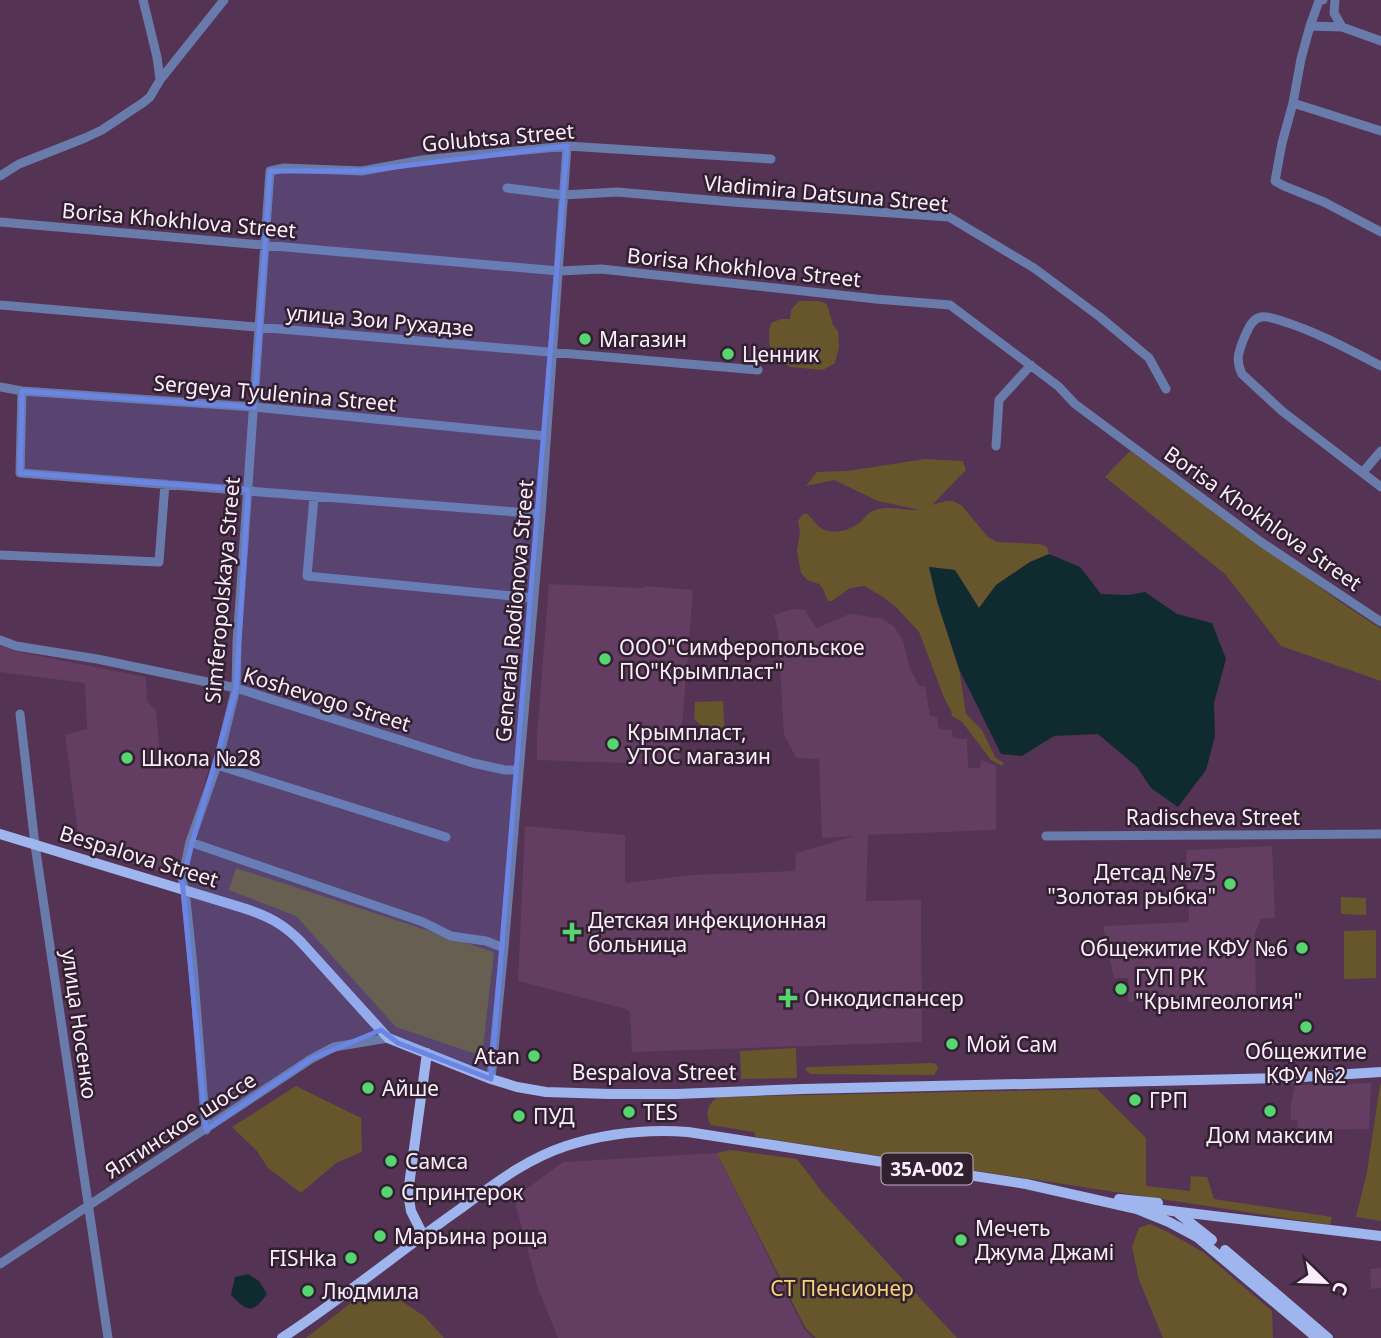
<svg xmlns="http://www.w3.org/2000/svg" width="1381" height="1338" font-family="'Noto Sans',sans-serif">
<rect width="100%" height="100%" fill="#543354"/>
<path fill="#633d62" d="M549 584 643 588 646 586 693 590 679 765 537 760V736Z
M798 609 804 610 817 628 849 614 880 618 894 626 903 641 910 669 919 686H925L930 716 937 717 939 729 952 730 953 738 967 739 968 768H980L981 760 996 766V830L868 835 866 901 921 900 922 1042 632 1052 630 1012 626 1009 518 981 525 826 625 835V883L691 875 795 871 796 853 854 836 822 838 819 759 796 758 784 735 778 632 774 615 789 610Z
M0 645 15 651 146 677 147 701 156 711 160 755 211 762 176 877 80 848 65 735 87 729 85 683 0 672Z
M1272 846 1275 918 1261 919 1255 934 1256 1002 1200 1003V997L1128 1002V978H1114L1103 926 1189 922 1186 850Z
M1371 1083 1369 1129 1298 1130 1297 1120H1291V1103L1295 1085Z
M717 1153 804 1329 813 1338H558L538 1289 514 1198 563 1162Z
M1381 1268V1288L1371 1289 1370 1269Z"/>
<path fill="#67562c" d="M799 301H819L827 304 833 325 838 331 839 347 835 363 823 370 791 367 770 357 769 331 771 323 781 319H790L791 310Z
M1130 451 1336 599 1381 629V681L1281 646 1225 574 1105 477Z
M925 459 963 461 966 470 932 505 946 501H953L962 506 988 537 997 542 1040 544 1047 547 1049 554 1030 562 996 585 979 608 955 570 929 567 937 601 959 669 966 714 982 730 995 757 1004 763 1002 766 991 760 962 722 952 716 951 710 945 700 919 632 897 608 883 597 864 586 850 588 832 601H828L823 589 819 584 807 580 801 573 797 550 800 533 798 521 802 515 806 513C812 517 815 524 821 528 832 535 848 531 858 524 864 519 868 512 875 510 889 505 906 511 920 510L878 501 834 480 806 486 817 472 847 471Z
M723 701 725 736H713L694 719 695 702Z
M236 868 494 952 482 1056 396 1027 296 916 229 890Z
M1341 897 1366 898V915L1341 914Z
M1376 930V978L1344 979V931Z
M796 1048 797 1078 741 1079 740 1051Z
M932 1063 936 1064 938 1068 934 1075 810 1074 805 1069 808 1067Z
M1381 1084V1221L1356 1217 1367 1172 1380 1085Z
M296 1086 361 1118 362 1152 336 1163 301 1193 268 1168 257 1151 232 1127Z
M1097 1089 1146 1138V1186L1190 1191 1191 1176 1207 1177 1214 1199 1332 1217 1330 1225 756 1137 754 1132 711 1125C704 1115 708 1103 718 1097Z
M731 1150 797 1159 823 1193 957 1338H816L805 1327 717 1153Z
M1150 1224 1168 1232 1203 1252 1272 1311 1273 1338H1163L1139 1280 1132 1247 1139 1228Z
M395 1297 424 1316 444 1338H306L352 1302Z"/>
<path fill="#102b2f" d="M1049 554 1080 567 1101 594 1128 595 1145 592 1177 614 1212 623 1226 659 1214 703 1215 736 1206 770 1178 807 1151 788 1137 767 1098 734 1054 736 1022 756 1001 754 959 669 937 601 929 567 955 570 979 608 996 585 1030 562Z
M248 1274 259 1281 267 1294C253 1313 248 1313 231 1295L235 1277Z"/>
<g fill="none" stroke-linecap="round" stroke-linejoin="round">
<path stroke="#687baa" stroke-width="9" d="M143 0 157 57 160 80
M1323 0 1319 1 1310 26 1301 59 1293 103 1282 143 1275 181 1284 186 1324 202 1381 232
M1335 0 1334 13 1342 27
M1310 26 1342 27 1381 41
M1293 103 1381 131
M0 176 19 164 85 138 102 130 144 102 150 97 160 80 224 0
M507 188 563 195 617 192 732 202 949 217 1034 268 1100 317 1149 358 1166 389
M0 222 559 271 601 269 876 299 950 305 1058 386 1075 404 1261 542 1381 622
M0 305 758 370
M1381 366C1348 349 1317 332 1282 321 1276 319 1267 316 1261 317 1251 319 1248 330 1244 338 1239 351 1235 360 1242 374L1282 411 1381 487
M0 387 22 391 254 407 546 436
M22 391 20 473 541 514
M996 446 999 400 1031 365
M1363 472 1381 451
M314 497 307 576 534 598
M0 555 159 562 165 484
M0 640 16 646 97 659 236 688 473 763 505 770H518
M20 714 35 845 108 1338
M217 765 446 837
M1046 836 1381 834
M190 842 423 922 451 936 486 941 504 948
M491 1079 504 948 541 514 567 146
M206 1130 193 966 185 891 182 879 190 842 217 765 236 688 237 642 270 171 284 168 362 171 422 160 567 146 771 159
M0 1264 311 1059 334 1047 388 1038"/>
<path stroke="#9eb5ee" stroke-width="10" d="M0 834 240 907C266 915 283 923 302 943L388 1038 491 1079 517 1087 546 1092 609 1094H677L802 1089 1286 1078 1381 1072
M1119 1199 1158 1203
M1147 1208 1381 1236
M1178 1213 1212 1240
M423 1235 411 1211 408 1193 427 1053
M1225 1250 1328 1338
M282 1338C343 1298 400 1251 460 1209 493 1185 526 1159 566 1146 604 1134 648 1129 688 1132L1026 1184 1137 1209 1169 1222 1197 1237 1317 1338"/>
</g>
<path fill="#6b85e5" fill-opacity="0.2" stroke="#6b85e5" stroke-width="5" stroke-linejoin="round" d="M567 146 491 1079 398 1043 381 1030 311 1059 206 1130 182 879 236 688 248 490 20 473 22 391 254 407 270 171H362Z"/>
<g fill="#57d570" stroke="#312130" stroke-width="2.5">
<circle cx="585" cy="339" r="7"/>
<circle cx="728" cy="354" r="7"/>
<circle cx="605" cy="659" r="7"/>
<circle cx="613" cy="744" r="7"/>
<circle cx="127" cy="758" r="7"/>
<circle cx="1230" cy="884" r="7"/>
<path d="M568.5 921.5h7v7h7v7h-7v7h-7v-7h-7v-7h7z"/>
<circle cx="1302" cy="948" r="7"/>
<circle cx="1121" cy="989" r="7"/>
<path d="M784.5 987.5h7v7h7v7h-7v7h-7v-7h-7v-7h7z"/>
<circle cx="1306" cy="1027" r="7"/>
<circle cx="952" cy="1044" r="7"/>
<circle cx="534" cy="1056" r="7"/>
<circle cx="368" cy="1088" r="7"/>
<circle cx="1135" cy="1100" r="7"/>
<circle cx="1270" cy="1111" r="7"/>
<circle cx="629" cy="1112" r="7"/>
<circle cx="519" cy="1116" r="7"/>
<circle cx="391" cy="1161" r="7"/>
<circle cx="387" cy="1192" r="7"/>
<circle cx="380" cy="1236" r="7"/>
<circle cx="961" cy="1240" r="7"/>
<circle cx="351" cy="1258" r="7"/>
<circle cx="308" cy="1291" r="7"/>
</g>
<g text-anchor="middle" dominant-baseline="central" stroke-width="5" stroke-linejoin="round" paint-order="stroke">
<rect fill="#312130" stroke="#c0afbf" stroke-width="2" x="881.5" y="1153.5" width="91" height="31" rx="5"/>
<g font-size="19" font-weight="bold" fill="#fdecfc">
<text x="927" y="1169">35А-002</text>
</g>
<g font-size="21" fill="#fdecfc" stroke="#312130">
<text transform="translate(498 137) rotate(-5)">Golubtsa Street</text>
<text transform="translate(826 193) rotate(5)">Vladimira Datsuna Street</text>
<text transform="translate(179 220) rotate(5)">Borisa Khokhlova Street</text>
<text transform="translate(744 267) rotate(6)">Borisa Khokhlova Street</text>
<text transform="translate(380 320) rotate(5)">улица Зои Рухадзе</text>
<text transform="translate(275 393) rotate(5)">Sergeya Tyulenina Street</text>
<text transform="translate(1263 518) rotate(35)">Borisa Khokhlova Street</text>
<text transform="translate(222 590) rotate(-85)">Simferopolskaya Street</text>
<text transform="translate(514 611) rotate(-85)">Generala Rodionova Street</text>
<text transform="translate(327 699) rotate(17)">Koshevogo Street</text>
<text x="1213" y="817">Radischeva Street</text>
<text transform="translate(139 856) rotate(17)">Bespalova Street</text>
<text transform="translate(80 1024) rotate(82)">улица Носенко</text>
<text x="654" y="1072">Bespalova Street</text>
<text transform="translate(180 1125) rotate(-33)">Ялтинское шоссе</text>
</g>
<g font-size="21" fill="#fdecfc" stroke="#312130" text-anchor="start">
<text x="599" y="339">Магазин</text>
<text x="742" y="354">Ценник</text>
<text x="619" y="647">ООО"Симферопольское<tspan x="619" dy="24">ПО"Крымпласт"</tspan></text>
<text x="627" y="732">Крымпласт,<tspan x="627" dy="24">УТОС магазин</tspan></text>
<text x="141" y="758">Школа №28</text>
<text x="1216" y="872" text-anchor="end">Детсад №75<tspan x="1216" dy="24">"Золотая рыбка"</tspan></text>
<text x="588" y="920">Детская инфекционная<tspan x="588" dy="24">больница</tspan></text>
<text x="1288" y="948" text-anchor="end">Общежитие КФУ №6</text>
<text x="1135" y="977">ГУП РК<tspan x="1135" dy="24">"Крымгеология"</tspan></text>
<text x="804" y="998">Онкодиспансер</text>
<text x="966" y="1044">Мой Сам</text>
<text x="1306" y="1051" text-anchor="middle">Общежитие<tspan x="1306" dy="24">КФУ №2</tspan></text>
<text x="520" y="1056" text-anchor="end">Atan</text>
<text x="382" y="1088">Айше</text>
<text x="1149" y="1100">ГРП</text>
<text x="643" y="1112">TES</text>
<text x="533" y="1116">ПУД</text>
<text x="1270" y="1135" text-anchor="middle">Дом максим</text>
<text x="405" y="1161">Самса</text>
<text x="401" y="1192">Спринтерок</text>
<text x="975" y="1228">Мечеть<tspan x="975" dy="24">Джума Джамі</tspan></text>
<text x="394" y="1236">Марьина роща</text>
<text x="337" y="1258" text-anchor="end">FISHka</text>
<text x="322" y="1291">Людмила</text>
</g>
<g font-size="21" fill="#f9d377" stroke="#312130">
<text x="842" y="1288">СТ Пенсионер</text>
</g>
</g>
<g transform="translate(1325 1282) rotate(113)" stroke="#312130" stroke-width="5" paint-order="stroke">
<path d="M0-5L12 26L0 18L-12 26Z" fill="#fdecfc"/>
<text y="-10" font-size="19" font-weight="bold" text-anchor="middle" fill="#fdecfc">С</text>
</g>
</svg>
